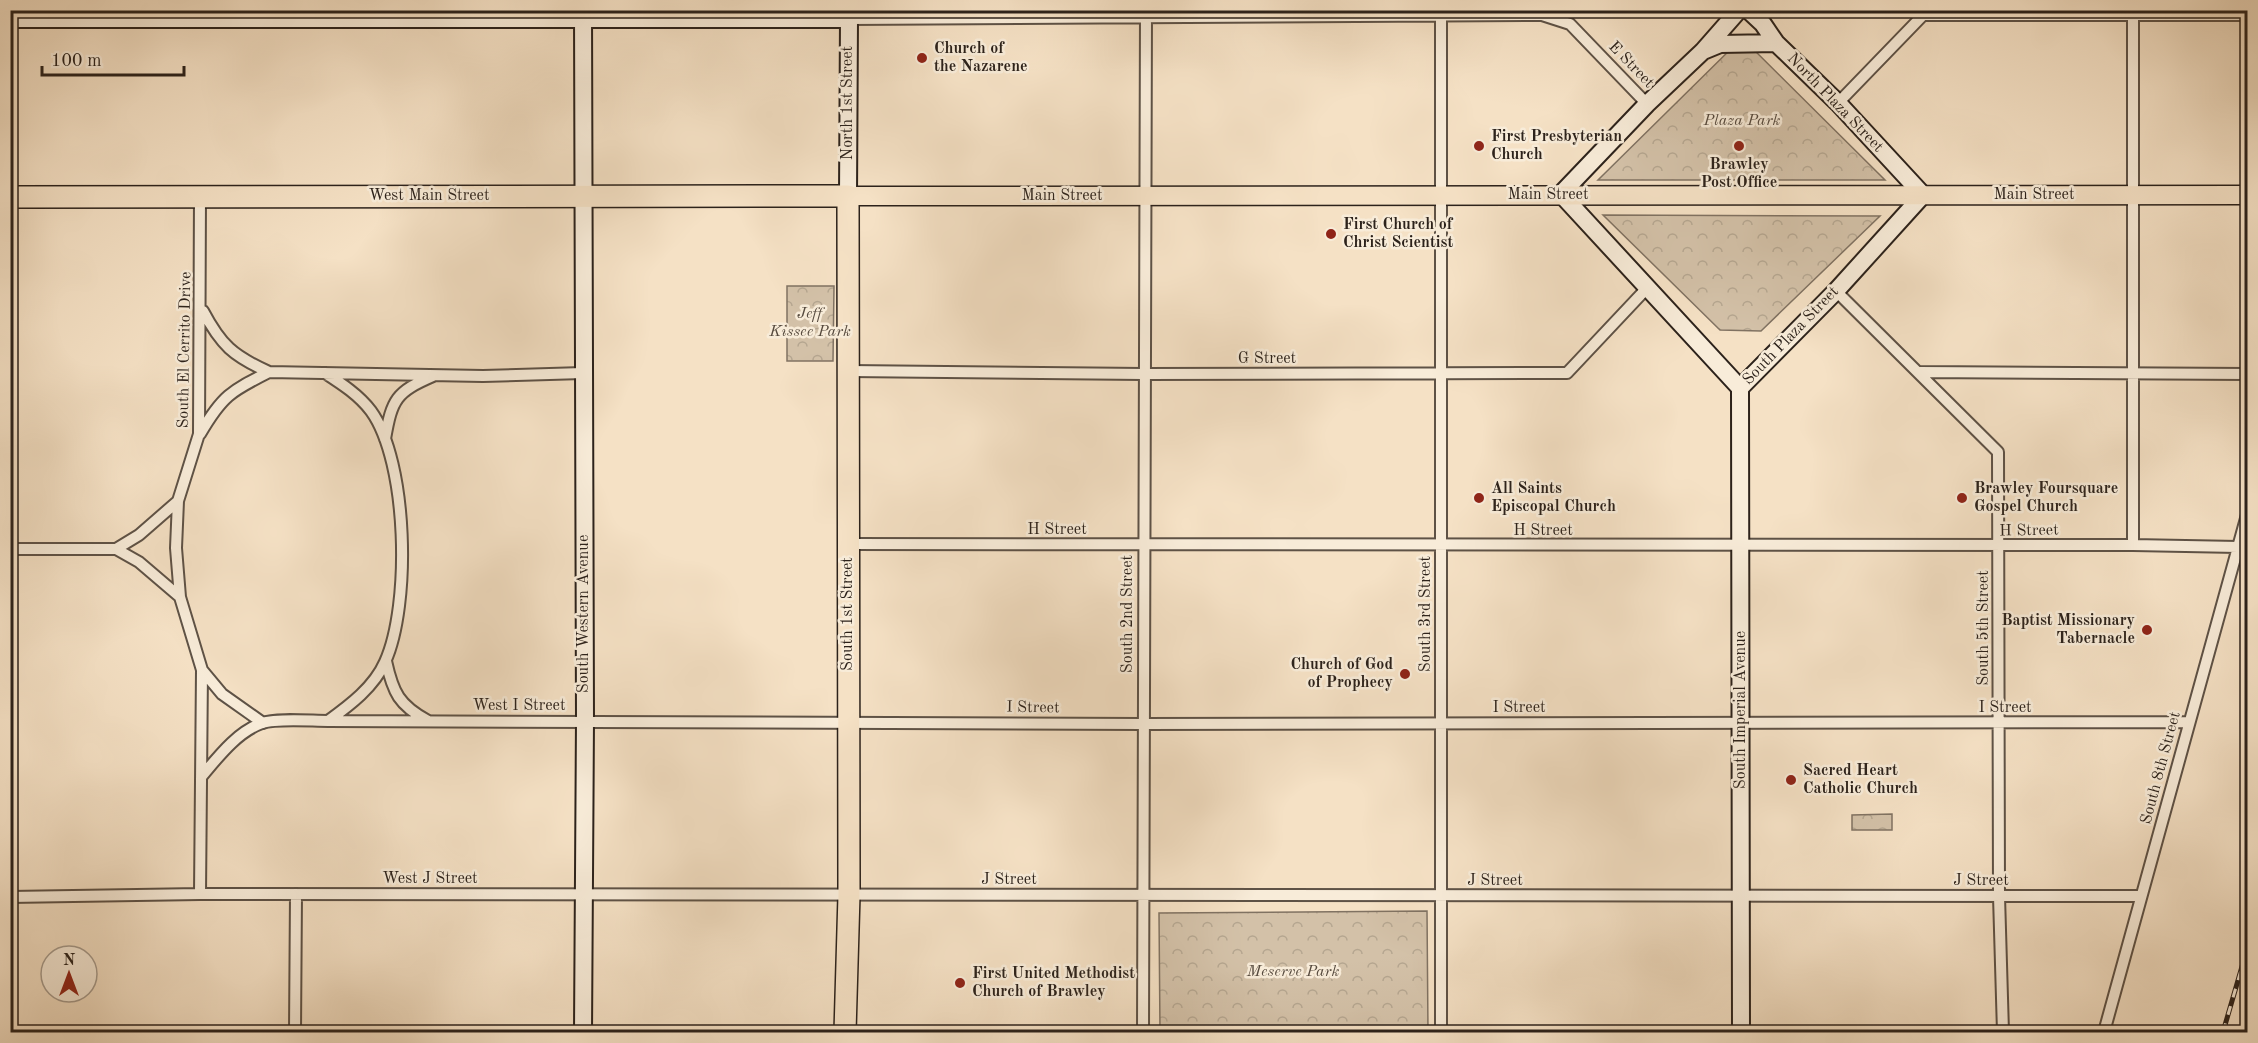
<svg xmlns="http://www.w3.org/2000/svg" width="2258" height="1043" font-family="'Old Standard TT',serif">
<defs>
<pattern id="park-crowns" width="20" height="18" patternUnits="userSpaceOnUse" patternTransform="scale(1.5)"><rect width="20" height="18" fill="#d3c1a8"/><path d="M2 6a3 3 0 1 1 6 0M12 15a3 3 0 1 1 6 0" fill="none" stroke="#b5a690"/></pattern>
</defs>
<rect width="100%" height="100%" fill="#f5e1c5"/>
<filter id="stains"><feTurbulence type="fractalNoise" baseFrequency=".00333" numOctaves="4"/><feColorMatrix values="0 0 0 0 .2 0 0 0 0 .09 0 0 0 0 .02 0 0 0 .5 -.17"/></filter>
<radialGradient id="worn" r=".72"><stop offset=".6" stop-color="#630" stop-opacity="0"/><stop offset="1" stop-color="#630" stop-opacity=".3"/></radialGradient>
<path fill="url(#park-crowns)" stroke="#807262" stroke-width="1.5" d="M1742 38 1885 180H1598Z
M1603 215 1880 216 1761 331 1720 330Z
M787 286H834L833 361H787Z
M1892 814V830H1852V815Z
M1427 911 1428 1032H1160L1159 913Z"/>
<g fill="none" stroke-linecap="round" stroke-linejoin="round">
<defs>
<path id="street" d="M848 10 849 19 1542 15 1570 24 1647 104
M2133 10V545
M1922 15H2248
M1838 103 1927 11
M200 196 199 434 178 501 176 548 180 597 202 670 200 894
M1836 291 1998 452 1999 896 2003 1032
M203 311C221 345 233 356 269 372L483 376 583 373
M849 371 1143 374 1567 373 1648 287
M1920 372 2248 374
M325 373C342 384 359 395 371 411 408 462 411 605 385 662 374 687 350 705 328 721
M200 434C222 396 231 391 269 372
M385 439C392 399 396 392 433 376
M848 544 2133 545 2238 547
M10 549H116L139 535 178 501
M116 549 139 562 180 597
M386 661C393 693 399 705 428 721
M202 670 222 694 263 723
M202 776C218 757 237 732 262 723 277 718 311 721 328 721L1143 724 2189 722
M10 897 200 894 2141 896
M295 1032 296 894
M1143 1032 1146 10
M1441 1032V10
M2104 1032 2248 511"/>
<path id="secondary" d="M1739 10 1703 51 1647 104 1561 194 1740 388
M10 19H849L848 196
M1703 51 1720 44 1776 43
M1740 388 1741 1032
M1740 388 1836 291 1923 195 1838 103 1776 43 1763 24 1748 10
M583 1032 585 720 583 10"/>
<path id="primary" d="M848 196 2248 195"/>
<path id="highway" d="M10 197 848 196 849 895 845 1032"/>
</defs>
<use href="#street" stroke="#5e5246" stroke-width="14"/>
<use href="#secondary" stroke="#2c221b" stroke-width="20"/>
<use href="#primary" stroke="#2c221b" stroke-width="21"/>
<use href="#highway" stroke="#2c221b" stroke-width="24"/>
<use href="#street" stroke="#f8ecd9" stroke-width="10"/>
<use href="#secondary" stroke="#f8ecd9" stroke-width="16"/>
<use href="#primary" stroke="#f5e1c5" stroke-width="18"/>
<use href="#highway" stroke="#f5e1c5" stroke-width="21"/>
<defs>
<path id="rail" d="M2223 1032 2248 946"/>
</defs>
<use href="#rail" stroke="#2c221b" stroke-width="5"/>
<use href="#rail" stroke="#f8ecd9" stroke-width="3" stroke-dasharray="9" stroke-linecap="butt"/>
</g>
<g fill="#8f2418" stroke="#f8ecd9" stroke-width="2">
<circle cx="922" cy="58" r="6"/>
<circle cx="1479" cy="146" r="6"/>
<circle cx="1739" cy="146" r="6"/>
<circle cx="1331" cy="234" r="6"/>
<circle cx="1479" cy="498" r="6"/>
<circle cx="1962" cy="498" r="6"/>
<circle cx="2147" cy="630" r="6"/>
<circle cx="1405" cy="674" r="6"/>
<circle cx="1791" cy="780" r="6"/>
<circle cx="960" cy="983" r="6"/>
</g>
<g text-anchor="middle" dominant-baseline="central" stroke-width="5" stroke-linejoin="round" paint-order="stroke">
<g font-size="16" font-weight="bold" fill="#2c221b" stroke="#f8ecd9" text-anchor="start">
<text x="934" y="49">Church of<tspan x="934" dy="18">the Nazarene</tspan></text>
<text x="1491" y="137">First Presbyterian<tspan x="1491" dy="18">Church</tspan></text>
<text x="1739" y="165" text-anchor="middle">Brawley<tspan x="1739" dy="18">Post Office</tspan></text>
<text x="1343" y="225">First Church of<tspan x="1343" dy="18">Christ Scientist</tspan></text>
<text x="1491" y="489">All Saints<tspan x="1491" dy="18">Episcopal Church</tspan></text>
<text x="1974" y="489">Brawley Foursquare<tspan x="1974" dy="18">Gospel Church</tspan></text>
<text x="2135" y="621" text-anchor="end">Baptist Missionary<tspan x="2135" dy="18">Tabernacle</tspan></text>
<text x="1393" y="665" text-anchor="end">Church of God<tspan x="1393" dy="18">of Prophecy</tspan></text>
<text x="1803" y="771">Sacred Heart<tspan x="1803" dy="18">Catholic Church</tspan></text>
<text x="972" y="974">First United Methodist<tspan x="972" dy="18">Church of Brawley</tspan></text>
</g>
<g font-size="16" fill="#2c221b" stroke="#f8ecd9">
<text transform="translate(1631 65) rotate(46)">E Street</text>
<text transform="translate(848 103) rotate(-90)">North 1st Street</text>
<text transform="translate(1835 103) rotate(46)">North Plaza Street</text>
<text x="1548" y="195">Main Street</text>
<text x="2034" y="195">Main Street</text>
<text x="429" y="196">West Main Street</text>
<text x="1062" y="196">Main Street</text>
<text transform="translate(1791 336) rotate(-46)">South Plaza Street</text>
<text transform="translate(185 350) rotate(-89)">South El Cerrito Drive</text>
<text x="1267" y="359">G Street</text>
<text x="1057" y="530">H Street</text>
<text x="1543" y="531">H Street</text>
<text transform="translate(2029 531) rotate(-1)">H Street</text>
<text transform="translate(584 614) rotate(-90)">South Western Avenue</text>
<text transform="translate(848 614) rotate(-90)">South 1st Street</text>
<text transform="translate(1128 614) rotate(-90)">South 2nd Street</text>
<text transform="translate(1426 614) rotate(-90)">South 3rd Street</text>
<text transform="translate(1984 628) rotate(-90)">South 5th Street</text>
<text x="519" y="706">West I Street</text>
<text transform="translate(1033 708) rotate(1)">I Street</text>
<text x="1519" y="708">I Street</text>
<text x="2005" y="708">I Street</text>
<text transform="translate(1741 710) rotate(-90)">South Imperial Avenue</text>
<text transform="translate(2161 768) rotate(-75)">South 8th Street</text>
<text x="430" y="879">West J Street</text>
<text x="1009" y="880">J Street</text>
<text x="1495" y="881">J Street</text>
<text x="1981" y="881">J Street</text>
</g>
<g font-size="16" font-style="italic" fill="#564a3e" stroke="#f8ecd9">
<text x="1742" y="121">Plaza Park</text>
<text x="810" y="314">Jeff<tspan x="810" dy="18">Kissee Park</tspan></text>
<text x="1293" y="972">Meserve Park</text>
</g>
</g>
<rect width="2258" height="1043" fill="none" stroke="#f5e1c5" stroke-width="36"/>
<rect x="12" y="12" width="2234" height="1019" fill="none" stroke="#2c221b" stroke-width="3"/>
<rect x="18" y="18" width="2222" height="1007" fill="none" stroke="#2c221b" stroke-width="1.5"/>
<g transform="translate(69 974)"><circle r="28" fill="#f8ecd9" stroke="#a69b8d" stroke-width="1.5"/>
<path d="M0-4.5L10 22L0 15L-10 22Z" fill="#8f2418"/>
<text y="-9" font-size="16" font-weight="bold" text-anchor="middle" fill="#2c221b">N</text>
</g>
<path d="M42 66v9h142v-9" fill="none" stroke="#2c221b" stroke-width="3"/>
<text x="51" y="66" font-size="18" fill="#2c221b" stroke="#f8ecd9" stroke-width="4.5" paint-order="stroke">100 m</text>
<rect width="100%" height="100%" filter="url(#stains)"/>
<rect width="100%" height="100%" fill="url(#worn)"/>
</svg>
